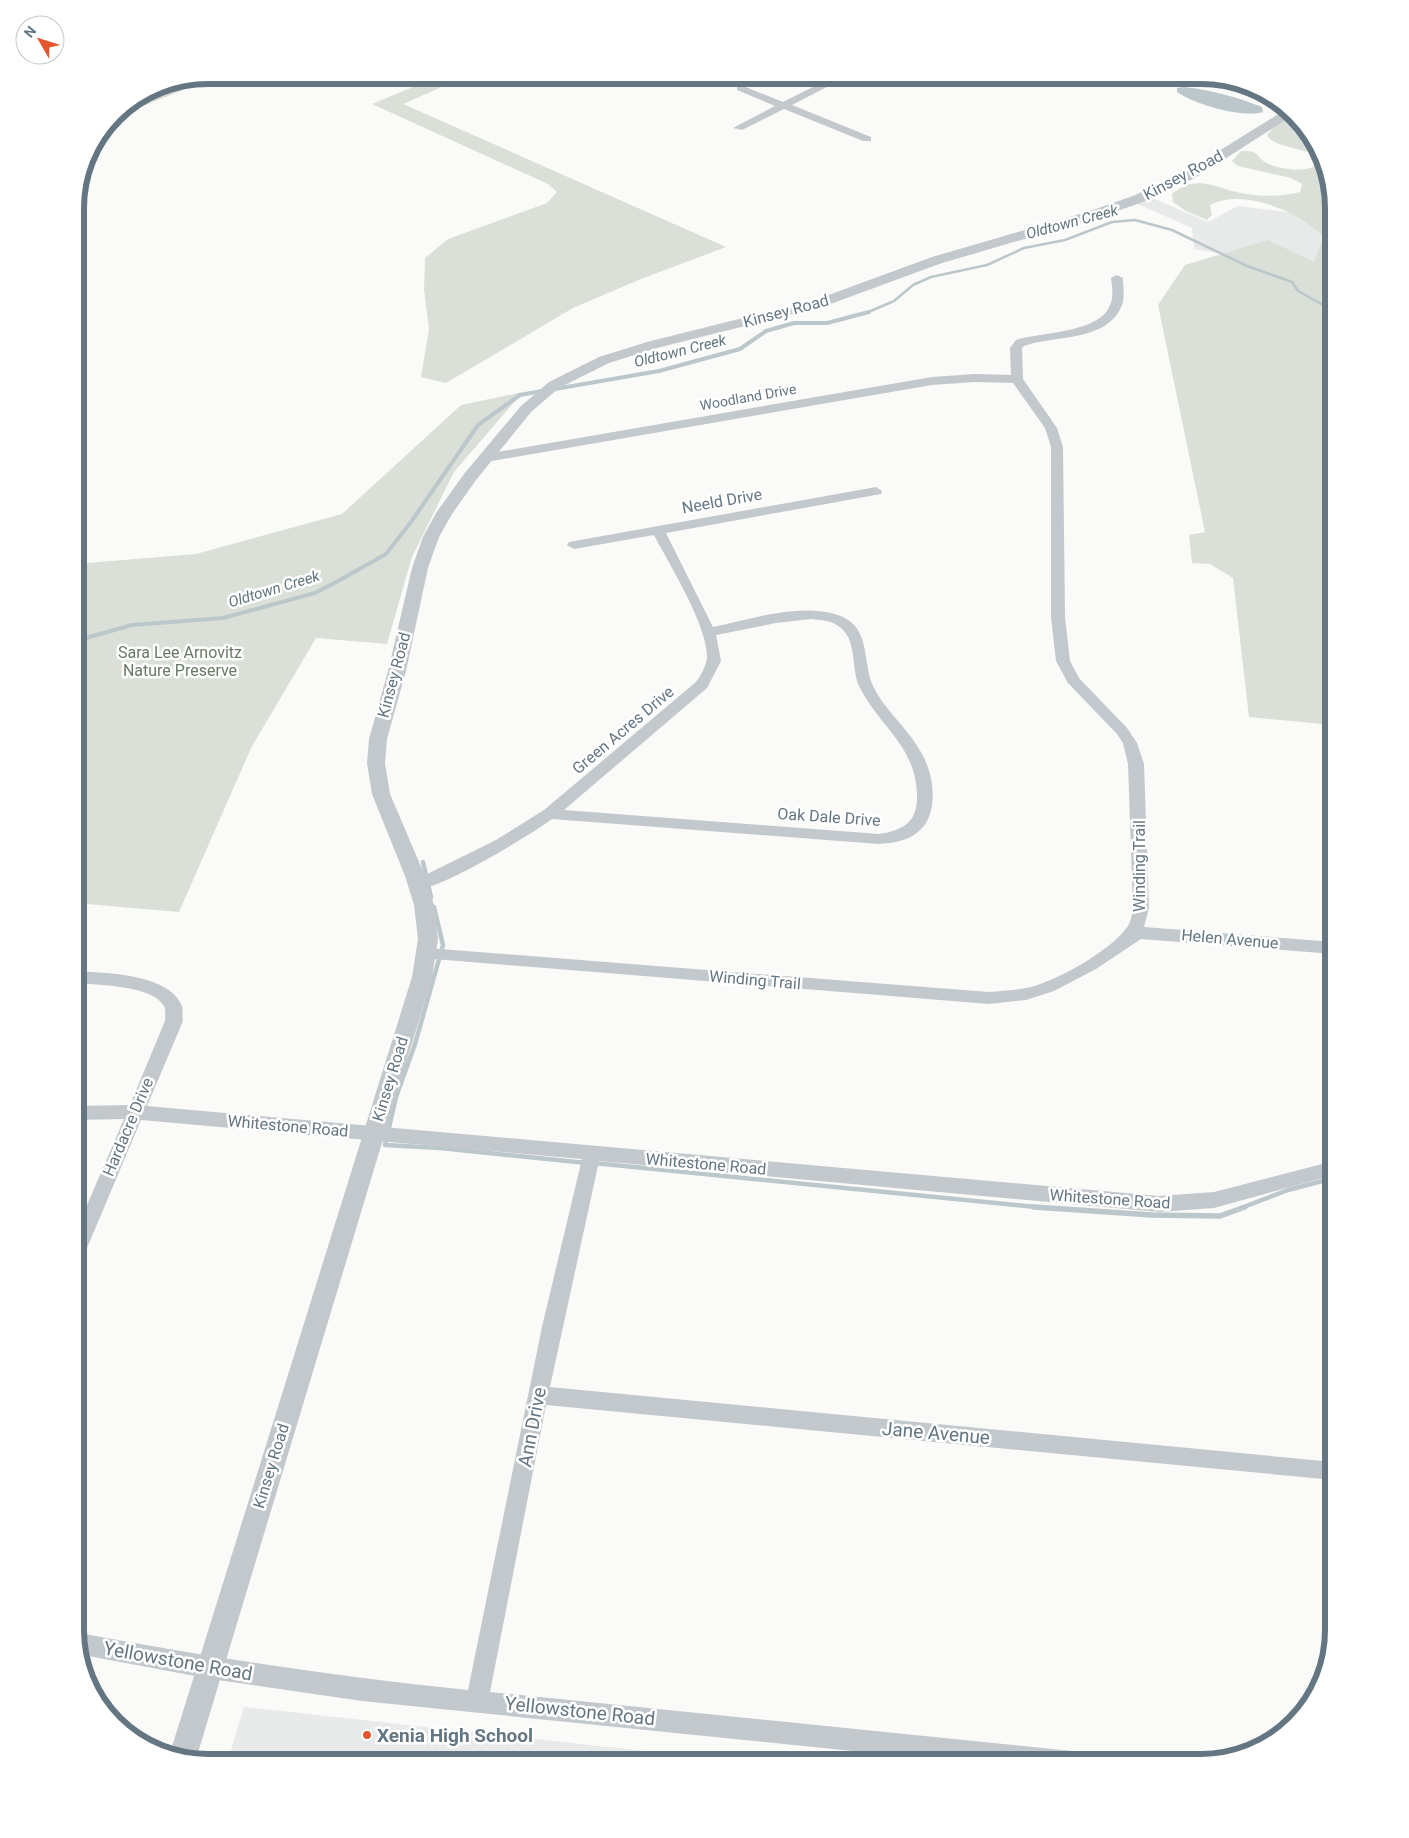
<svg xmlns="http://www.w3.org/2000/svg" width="1409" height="1838" font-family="Roboto,sans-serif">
<rect width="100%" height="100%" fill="#fafaf8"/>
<path fill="#e8e9e9" d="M1141 193 1208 222 1238 206 1295 213 1334 229V273L1194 249 1192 228 1126 199Z
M244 1707 754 1763H227Z"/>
<path fill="#dadfd7" d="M208 75H221L113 118C136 87 172 82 208 75Z
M442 75H469L403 104 726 247 641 279 573 308 446 383 421 377 429 329 424 289 425 258 448 239 547 203 557 192 548 184 372 104Z
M1295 118 1312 134 1334 208V725L1249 717 1233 578 1210 564 1192 563 1189 535 1205 532 1158 305 1185 265 1268 240 1314 262 1324 237C1299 212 1244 187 1210 205L1212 215 1207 220 1186 211 1173 202 1172 194C1198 172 1218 190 1246 194 1263 197 1284 196 1300 192L1302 184 1291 178 1238 166 1232 161 1241 151C1262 150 1255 158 1269 164 1281 169 1301 172 1313 167L1315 160 1312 154C1300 148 1271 146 1267 135 1275 126 1283 119 1295 118Z
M523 392 454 472 412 557 387 644 316 638 252 746 179 912 75 903V564L196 554 342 514 461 405Z"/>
<path fill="#bbc7cb" d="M1184 87C1211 90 1237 97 1262 107L1263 112C1242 118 1196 105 1177 92V88Z"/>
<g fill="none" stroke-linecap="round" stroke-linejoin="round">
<path stroke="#bbc7cb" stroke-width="2.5" d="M866 313 894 301 913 285 931 277 987 265 1024 248 1065 240 1112 222 1135 220 1172 230 1247 266 1292 282 1298 291 1334 311"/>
<path stroke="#bbc7cb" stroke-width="4" d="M555 389 659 371 740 349 766 331 794 323H827L869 312
M75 641 132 625 223 618 315 593 338 581 386 554 411 522 478 425 520 395 542 391"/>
<path stroke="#bbc7cb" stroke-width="4.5" d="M423 862 431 897
M434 907 443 945 415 1044 396 1097 385 1145 440 1148 587 1163
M594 1163 1046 1208
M1241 1208 1288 1190 1334 1178"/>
<path stroke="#bbc7cb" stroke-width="5.5" d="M1034 1207 1152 1215 1220 1216 1245 1207"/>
<path fill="#c3c8cc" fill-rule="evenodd" d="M837 75H850L792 105 871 137V141H863L784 109 742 130 733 128 775 106 737 90V86H743L783 102Z
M957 75H972L981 80 976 83Z
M1117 275 1123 278C1123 287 1125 297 1122 305 1108 342 1055 335 1024 346L1022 348 1023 379 1057 428 1063 447 1065 617 1070 661 1079 678 1127 728 1137 743 1144 764 1149 908 1144 927 1334 942V954L1141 939 1096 969 1054 991 1026 1000 989 1004 421 958 419 954 421 950 427 948 989 992C1003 991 1017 990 1031 987 1058 980 1112 950 1128 926 1131 921 1132 914 1133 908L1128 764 1123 743 1117 734 1068 683 1056 661 1051 617V447L1045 428 1013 383 975 382 932 385 486 462 480 458 486 454 932 377 975 374 1011 375 1010 348 1016 340C1041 332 1100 333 1110 305 1114 297 1112 287 1111 278Z
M876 487 882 491 881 494 666 533 713 627C751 619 808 600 845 618 870 631 863 664 873 686 885 711 909 729 922 754 934 775 940 814 918 832 908 841 892 843 879 844L552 819C532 834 433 895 413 889L411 885 413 881 496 840 544 810 696 682C701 675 706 666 707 658 708 626 669 564 654 535L574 549 567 545 569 542ZM811 619C823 620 835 621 843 630 857 644 851 671 860 688 882 730 918 747 917 800 916 824 900 831 879 834L564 810 707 688 721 661 716 635 776 623Z
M75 971C104 973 169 973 182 1006 183 1010 182 1016 183 1021L147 1106 1159 1196 1214 1192 1334 1161V1175L1214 1208 1159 1212 599 1161 550 1387 1334 1462V1480L546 1405 490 1692 1082 1752 1090 1755 1093 1763H970L362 1701 211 1679 83 1655 76 1635 79 1633C208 1657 337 1677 468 1690L542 1327 582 1159 141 1120 84 1255 82 1261 75 1263V1233L124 1119 75 1120V1106L130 1105 165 1021C165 1016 166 1010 164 1006 152 985 97 985 75 983Z"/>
<path fill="#c3c8cc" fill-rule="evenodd" d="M1285 110 1292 116 1195 178 1143 202 1100 217 942 263 825 306 657 348 609 363 559 388 531 412 476 480 452 514 439 537 428 568 406 671 387 739 385 763 390 794 425 876 434 905 438 939 432 977 197 1756 195 1760 170 1753 412 977 418 939 414 905 405 876 372 794 367 763 369 739 388 671 412 568 423 537 436 513 464 474 521 406 549 382 599 357 647 342 815 300 932 257 1090 211 1133 196 1185 172Z"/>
</g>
<circle fill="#e4572e" stroke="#fff" stroke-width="2" cx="367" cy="1735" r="5"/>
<g text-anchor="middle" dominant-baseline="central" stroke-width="5" stroke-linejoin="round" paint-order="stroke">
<g font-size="14" fill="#657683" stroke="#fff">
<text transform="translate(748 397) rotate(-10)">Woodland Drive</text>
</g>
<g font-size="15" font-style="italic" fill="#60757c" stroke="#fff">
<text transform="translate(1072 222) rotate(-15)">Oldtown Creek</text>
<text transform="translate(680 351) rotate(-14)">Oldtown Creek</text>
<text transform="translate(274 589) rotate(-17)">Oldtown Creek</text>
</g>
<g font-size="16" fill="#657683" stroke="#fff">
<text transform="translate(1183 175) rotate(-28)">Kinsey Road</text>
<text transform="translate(786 311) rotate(-15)">Kinsey Road</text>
<text transform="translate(722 501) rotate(-10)">Neeld Drive</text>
<text transform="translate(394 675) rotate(-75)">Kinsey Road</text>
<text transform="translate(623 730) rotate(-40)">Green Acres Drive</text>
<text transform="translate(829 817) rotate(4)">Oak Dale Drive</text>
<text transform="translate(1139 866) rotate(-90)">Winding Trail</text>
<text transform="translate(1230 939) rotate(5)">Helen Avenue</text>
<text transform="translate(755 980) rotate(5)">Winding Trail</text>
<text transform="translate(390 1079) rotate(-73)">Kinsey Road</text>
<text transform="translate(288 1126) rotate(5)">Whitestone Road</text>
<text transform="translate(128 1127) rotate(-67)">Hardacre Drive</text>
<text transform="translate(706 1164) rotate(5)">Whitestone Road</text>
<text transform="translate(1110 1199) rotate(4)">Whitestone Road</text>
<text transform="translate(271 1466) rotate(-73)">Kinsey Road</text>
</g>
<g font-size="16" fill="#687a64" stroke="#fff">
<text x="180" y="652">Sara Lee Arnovitz<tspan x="180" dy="18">Nature Preserve</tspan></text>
</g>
<g font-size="19" fill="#657683" stroke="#fff">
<text transform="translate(532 1427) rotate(-79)">Ann Drive</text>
<text transform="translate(936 1433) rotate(5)">Jane Avenue</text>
<text transform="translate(178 1661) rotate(10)">Yellowstone Road</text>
<text transform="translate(580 1711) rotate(6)">Yellowstone Road</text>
</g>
<g font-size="19" font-weight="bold" fill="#657683" stroke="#fff" text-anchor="start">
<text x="377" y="1735">Xenia High School</text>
</g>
</g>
<path d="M0 0H1409V1838H0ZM208 84H1201A124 124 0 0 1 1325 208V1630A124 124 0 0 1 1201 1754H208A124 124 0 0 1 84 1630V208A124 124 0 0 1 208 84Z" fill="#fff" fill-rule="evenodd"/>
<path fill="none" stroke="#657683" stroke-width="6" d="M208 84H1201A124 124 0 0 1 1325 208V1630A124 124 0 0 1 1201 1754H208A124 124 0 0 1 84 1630V208A124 124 0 0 1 208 84Z"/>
<g transform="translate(40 40) rotate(309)"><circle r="24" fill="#ffffff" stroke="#c1c8cd"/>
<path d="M0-4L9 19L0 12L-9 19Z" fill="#e4572e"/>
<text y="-8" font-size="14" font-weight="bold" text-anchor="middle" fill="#657683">N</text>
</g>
</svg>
